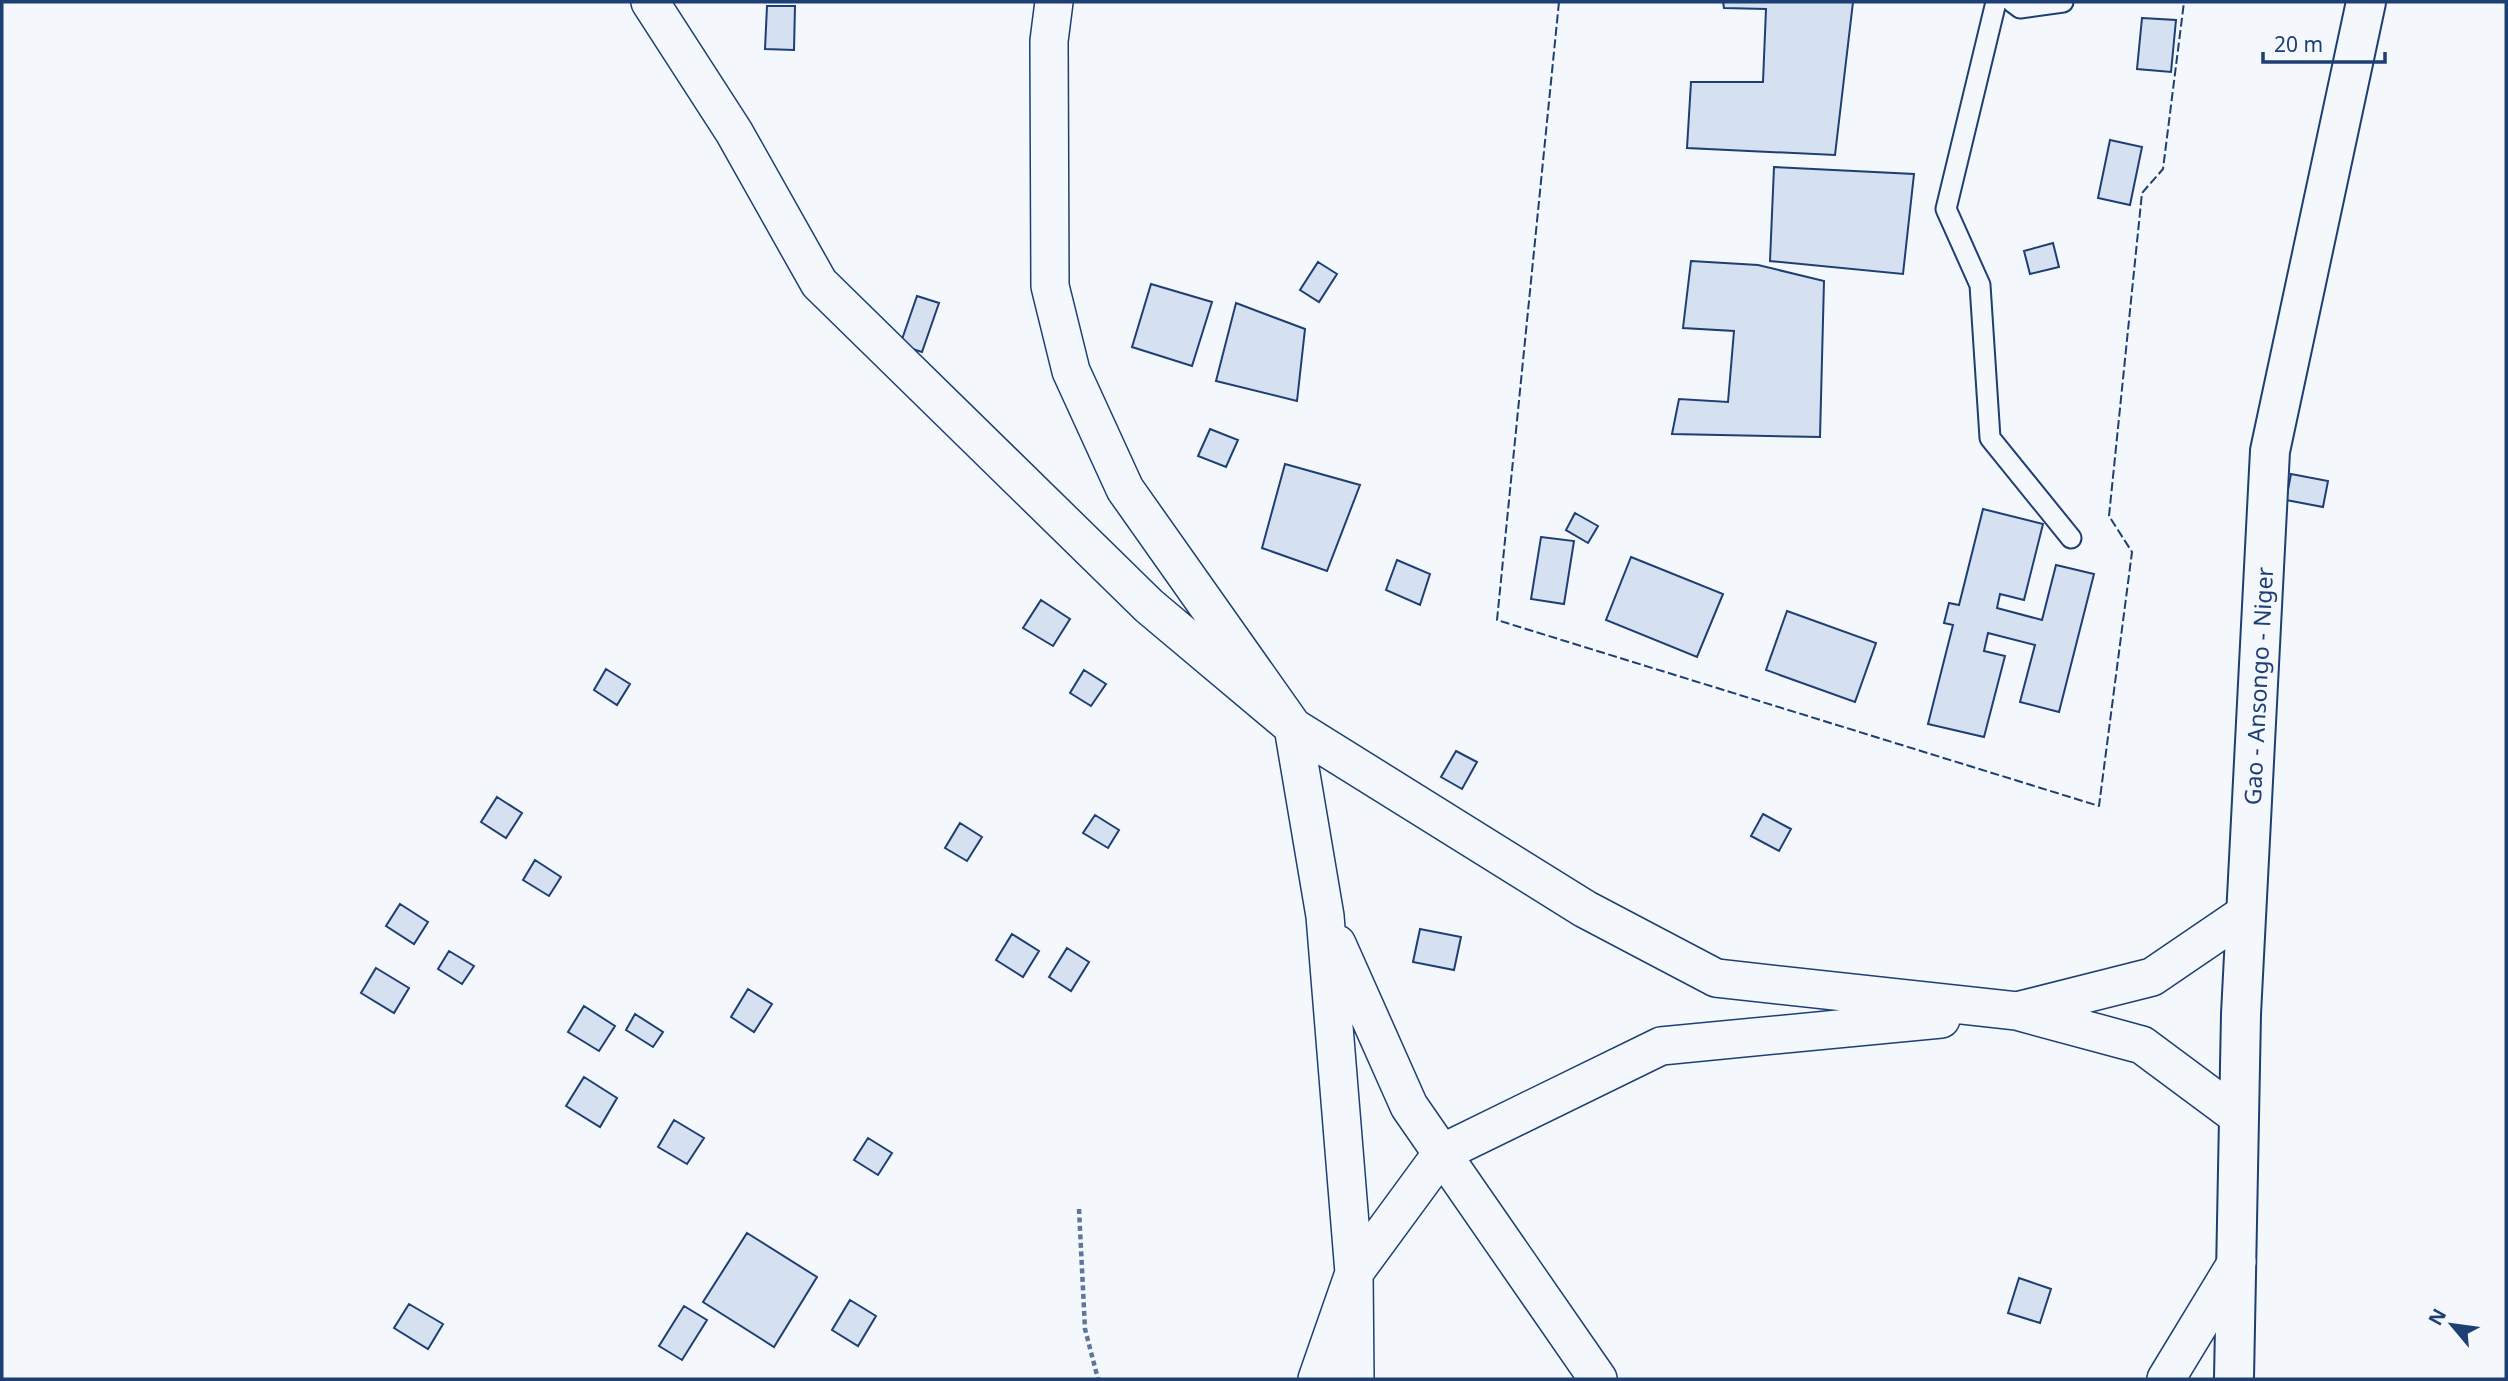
<svg xmlns="http://www.w3.org/2000/svg" width="2508" height="1381" font-family="'Noto Sans',sans-serif">
<rect width="100%" height="100%" fill="#f4f7fb"/>
<path fill="#d5e0f0" stroke="#1d3f73" stroke-width="2" d="M1723 2H1853L1835 155 1687 148 1691 82H1763L1766 9 1724 8Z
M767 6H795L794 50 765 49Z
M2142 18 2176 20 2171 72 2137 69Z
M2110 140 2142 147 2130 205 2098 198Z
M1774 167 1914 174 1903 274 1770 261Z
M2053 243 2059 267 2030 274 2024 251Z
M1691 261 1758 265 1824 281 1820 437 1672 434 1679 399 1728 402 1734 331 1683 328Z
M1318 262 1337 274 1319 302 1300 290Z
M1151 284 1212 302 1192 366 1132 347Z
M917 296 939 303 922 352 900 345Z
M1236 303 1305 329 1297 401 1216 381Z
M1210 429 1238 440 1226 467 1198 456Z
M1285 464 1360 485 1327 571 1262 548Z
M2291 474 2328 481 2323 507 2286 500Z
M1983 509 2043 524 2024 600 2000 594 1997 608 2042 620 2056 565 2094 574 2059 712 2020 702 2035 645 1988 633 1984 651 2005 656 1984 737 1928 724 1953 625 1944 623 1949 603 1959 605Z
M1575 513 1598 526 1588 543 1566 530Z
M1541 537 1574 541 1564 604 1531 599Z
M1631 557 1723 594 1697 657 1606 620Z
M1397 560 1430 574 1420 605 1386 590Z
M1041 600 1070 619 1053 646 1023 628Z
M1787 611 1876 643 1855 702 1766 670Z
M606 669 630 684 617 705 594 690Z
M1084 670 1106 684 1091 706 1070 693Z
M1456 751 1477 762 1462 789 1441 777Z
M497 797 522 813 506 838 481 822Z
M1763 814 1791 829 1779 851 1751 836Z
M1095 815 1119 830 1108 848 1083 833Z
M960 823 982 837 967 861 945 848Z
M535 860 561 877 549 896 523 880Z
M400 904 428 922 414 944 386 926Z
M1420 929 1461 937 1454 970 1413 962Z
M1012 934 1039 951 1023 977 996 960Z
M1067 948 1089 962 1071 991 1049 977Z
M449 951 474 966 462 984 438 969Z
M376 968 409 988 394 1013 361 993Z
M748 989 772 1004 754 1032 731 1017Z
M584 1006 615 1026 599 1051 568 1032Z
M635 1014 663 1032 653 1047 626 1030Z
M584 1077 617 1098 600 1127 566 1106Z
M674 1120 704 1138 687 1164 658 1147Z
M868 1138 892 1153 878 1175 854 1160Z
M747 1233 817 1277 774 1347 703 1302Z
M2019 1278 2051 1289 2040 1323 2008 1313Z
M850 1300 876 1316 858 1346 832 1330Z
M409 1304 443 1324 428 1349 394 1328Z
M684 1306 707 1320 682 1360 659 1346Z"/>
<g fill="none" stroke-linecap="round" stroke-linejoin="round">
<defs>
<path id="lane" d="M1996 2 1946 209 1980 285 1990 438 2071 538
M2012 2 2020 8 2063 2"/>
<path id="street" d="M650 2 734 132 819 283 1149 606 1293 727 1585 909 1716 978 2017 1011 2152 977 2246 913
M1054 2 1049 41 1050 286 1071 371 1125 489 1293 727 1325 916 1354 1273 1355 1379
M1337 944 1409 1106 1598 1379
M2020 1012 2142 1045 2239 1117
M1317 1379 1354 1273 1442 1153 1661 1046 1941 1019
M2166 1379 2237 1262"/>
<path id="primary" d="M2234 1379 2241 1014 2270 451 2366 2"/>
</defs>
<use href="#lane" stroke="#1d3f73" stroke-width="23"/>
<use href="#street" stroke="#1d3f73" stroke-width="40"/>
<use href="#primary" stroke="#1d3f73" stroke-width="42"/>
<path stroke="#5e769c" stroke-width="4.5" stroke-dasharray="5 3.5" stroke-linecap="butt" d="M1079 1209 1085 1329 1098 1379"/>
<use href="#lane" stroke="#f4f7fb" stroke-width="19"/>
<use href="#street" stroke="#f4f7fb" stroke-width="37"/>
<use href="#primary" stroke="#f4f7fb" stroke-width="38"/>
<path stroke="#1d3f73" stroke-width="2" stroke-dasharray="9 3.5" stroke-linecap="butt" d="M1559 2 1497 620 2099 806 2132 552 2109 516 2142 193 2163 169 2184 2"/>
</g>
<g text-anchor="middle" dominant-baseline="central" stroke-width="5" stroke-linejoin="round" paint-order="stroke">
<g font-size="23" fill="#1d3f73" stroke="#f4f7fb">
<text transform="translate(2258 686) rotate(-87)">Gao - Ansongo - Niger</text>
</g>
</g>
<rect width="2508" height="1381" fill="none" stroke="#1d3f73" stroke-width="7"/>
<g transform="translate(2452 1325) rotate(299)" stroke="#f4f7fb" stroke-width="5" paint-order="stroke">
<path d="M0-5L12 26L0 18L-12 26Z" fill="#1d3f73"/>
<text y="-10" font-size="19" font-weight="bold" text-anchor="middle" fill="#1d3f73">N</text>
</g>
<path d="M2263 52v10h122v-10" fill="none" stroke="#1d3f73" stroke-width="3.5"/>
<text x="2274" y="52" font-size="21" fill="#1d3f73" stroke="#f4f7fb" stroke-width="5" paint-order="stroke">20 m</text>
</svg>
